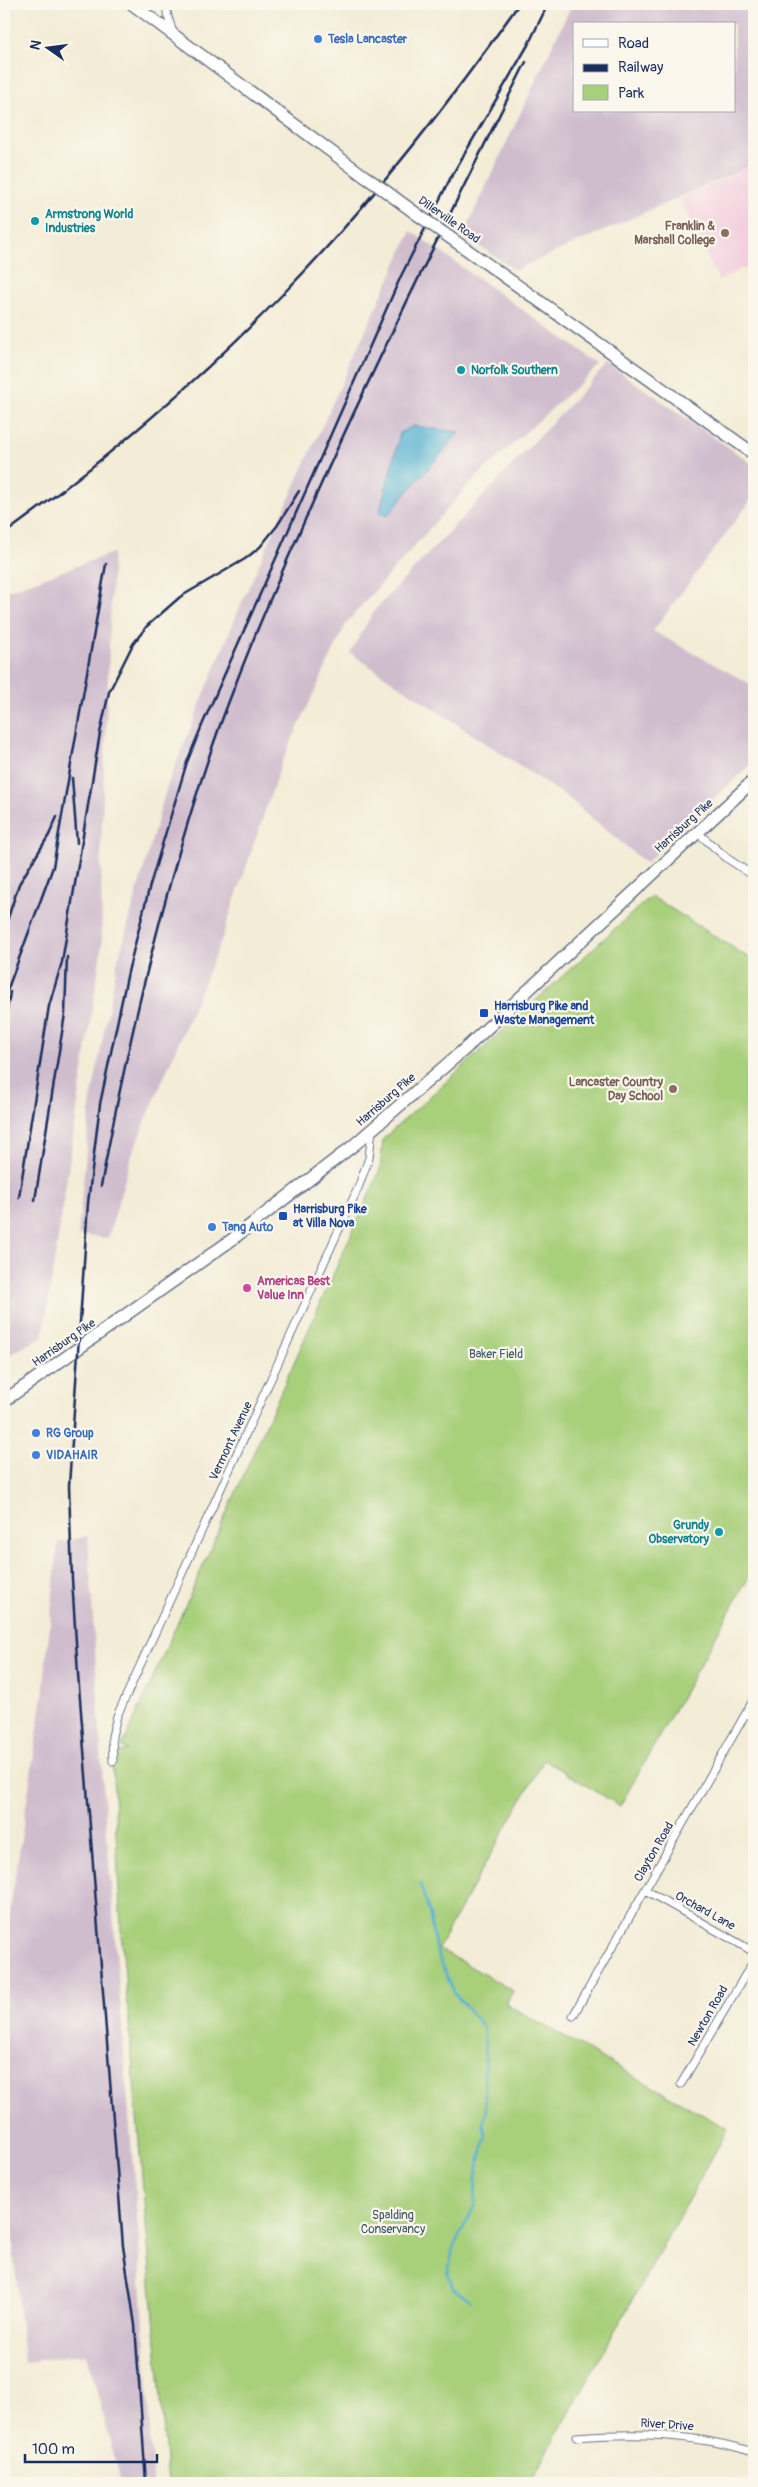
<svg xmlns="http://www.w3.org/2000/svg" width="758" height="2487" font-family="Pangolin,sans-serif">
<rect width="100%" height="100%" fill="#fbf7ec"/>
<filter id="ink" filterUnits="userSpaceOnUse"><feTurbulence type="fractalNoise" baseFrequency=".02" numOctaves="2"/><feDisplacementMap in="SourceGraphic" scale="10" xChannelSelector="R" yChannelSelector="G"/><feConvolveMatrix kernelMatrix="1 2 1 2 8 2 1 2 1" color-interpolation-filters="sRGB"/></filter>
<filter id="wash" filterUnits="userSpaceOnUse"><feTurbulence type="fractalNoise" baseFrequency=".0096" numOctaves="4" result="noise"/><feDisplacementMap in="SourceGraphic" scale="20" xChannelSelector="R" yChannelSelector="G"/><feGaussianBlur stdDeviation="1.12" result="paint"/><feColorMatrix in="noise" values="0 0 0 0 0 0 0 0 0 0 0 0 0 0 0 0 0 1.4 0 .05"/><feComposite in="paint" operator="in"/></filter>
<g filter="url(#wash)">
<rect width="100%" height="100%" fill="#f3ecd6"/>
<path fill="#f3cfde" d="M754 164V268L741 269 719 281 680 199Z"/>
<path fill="#cfbdce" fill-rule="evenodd" d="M572 4H754V164L515 270 463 235ZM574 24H734V111H574Z
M411 231 600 365 472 481 347 622 281 764 221 941 133 1151 108 1238 78 1235 91 1100 117 964 167 786 242 602Z
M608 364 754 465V496L653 631 754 686V761L646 863 567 797 350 653 374 611Z
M113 553 101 846 102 945 43 1336 4 1358V592Z
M88 1536 104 1799 139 2243 153 2483H121L87 2354 24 2362 4 2149V1951L43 1695 58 1543Z"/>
<path fill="#a8cf7a" stroke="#627f6c" d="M651 896 754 961V1568L620 1806 544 1760 438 1948 513 1991 506 2004 728 2129 530 2483H168L121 1929 112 1754 128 1750 122 1747 380 1170 383 1139Z"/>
<path fill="#53b1d1" stroke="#377098" d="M413 426 460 432 387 516 379 514 400 433Z"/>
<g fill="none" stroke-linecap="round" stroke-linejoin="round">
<path stroke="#53b1d1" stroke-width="2.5" d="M420 1884 429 1911 435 1946 444 1970 455 1994 483 2027 486 2053 484 2073 486 2110 483 2124 486 2135 476 2175 475 2205 453 2248 448 2274 453 2288 470 2300"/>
</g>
</g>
<g filter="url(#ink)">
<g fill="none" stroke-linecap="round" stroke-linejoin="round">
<defs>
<path id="minor" d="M168 4 167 13 173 33
M698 833 728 859 754 876
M113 1761 112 1736 117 1716 358 1188 369 1158 372 1130
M645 1890 754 1952
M573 2016 754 1699
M681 2084 754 1960
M576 2437C637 2432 695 2434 754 2452"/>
<path id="primary" d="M132 4 364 176
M384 190 418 215
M452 239 754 454
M4 1401 230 1241 354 1145 467 1047 754 780"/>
</defs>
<use href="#minor" stroke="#677188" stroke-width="9"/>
<use href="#primary" stroke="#677188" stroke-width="14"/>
<use href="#minor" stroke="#fff" stroke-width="7"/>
<use href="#primary" stroke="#fff" stroke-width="11"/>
<path stroke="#1b2f5e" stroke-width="2.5" d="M4 534C103 462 196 383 281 296 369 206 447 106 519 4
M72 778 77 843
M4 930 19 884 49 835 57 817
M4 999 53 867 106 564
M4 1029 10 992
M101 1186C130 1030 166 877 219 728 248 648 282 571 317 493 383 347 454 205 526 62
M19 1197 49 1006 62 962 100 733 109 692 133 644 147 626 180 597 245 559 260 547 277 526 299 491
M35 1200 65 1014 67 957
M146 2483 135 2325 123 2246 78 1674 72 1579 69 1486 88 1203 100 1104 128 972 150 885 187 762 203 723 401 276 451 177 528 45 548 4"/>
<defs>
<path id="primary-bridge" d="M364 176 384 190
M418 215 452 239"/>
</defs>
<use href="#primary-bridge" stroke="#677188" stroke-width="14" stroke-linecap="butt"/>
<use href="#primary-bridge" stroke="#fff" stroke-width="11"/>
</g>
</g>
<g fill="#3f7fe0" stroke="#fbf7ec" stroke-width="2">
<circle cx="318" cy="39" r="5"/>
<circle cx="212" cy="1227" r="5"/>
<circle cx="36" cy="1433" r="5"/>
<circle cx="36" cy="1455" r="5"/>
</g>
<g fill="#0f9aa8" stroke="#fbf7ec" stroke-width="2">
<circle cx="35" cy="221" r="5"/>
<circle cx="461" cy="370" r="5"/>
<circle cx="719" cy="1532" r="5"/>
</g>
<g fill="#8d6e63" stroke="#fbf7ec" stroke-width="2">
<circle cx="725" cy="233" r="5"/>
<circle cx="673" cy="1089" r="5"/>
</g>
<g fill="#1a4fb4" stroke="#fbf7ec" stroke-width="2">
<rect x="479" y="1008" width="10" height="10" rx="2.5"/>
<rect x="278" y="1211" width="10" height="10" rx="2.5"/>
</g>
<circle fill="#d1479c" stroke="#fbf7ec" stroke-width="2" cx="247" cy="1288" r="5"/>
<g text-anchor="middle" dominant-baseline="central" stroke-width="4.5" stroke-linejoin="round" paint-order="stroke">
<g font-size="12" font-weight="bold" fill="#366cbe" stroke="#fbf7ec" text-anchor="start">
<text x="328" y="39">Tesla Lancaster</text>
<text x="222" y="1227">Tang Auto</text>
<text x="46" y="1433">RG Group</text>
<text x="46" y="1455">VIDAHAIR</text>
</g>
<g font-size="12" font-weight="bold" fill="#0d838f" stroke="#fbf7ec" text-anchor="start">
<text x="45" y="214">Armstrong World<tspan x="45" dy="14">Industries</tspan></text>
<text x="471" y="370">Norfolk Southern</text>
<text x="709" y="1525" text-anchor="end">Grundy<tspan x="709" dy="14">Observatory</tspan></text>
</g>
<g font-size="12" fill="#1b2f5e" stroke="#fbf7ec">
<text transform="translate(449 220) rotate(35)">Dillerville Road</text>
<text transform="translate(684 826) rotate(-42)">Harrisburg Pike</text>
<text transform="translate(386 1100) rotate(-41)">Harrisburg Pike</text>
<text transform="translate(64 1343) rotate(-35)">Harrisburg Pike</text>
<text transform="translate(231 1441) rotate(-65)">Vermont Avenue</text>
<text transform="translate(654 1852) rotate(-60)">Clayton Road</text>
<text transform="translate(705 1911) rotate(29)">Orchard Lane</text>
<text transform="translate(708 2016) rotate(-60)">Newton Road</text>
<text transform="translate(667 2425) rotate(4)">River Drive</text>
</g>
<g font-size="12" font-weight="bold" fill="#785e54" stroke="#fbf7ec" text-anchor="end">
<text x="715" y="226">Franklin &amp;<tspan x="715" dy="14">Marshall College</tspan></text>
<text x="663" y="1082">Lancaster Country<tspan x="663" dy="14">Day School</tspan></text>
</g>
<g font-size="12" font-weight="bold" fill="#164399" stroke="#fbf7ec" text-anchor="start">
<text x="494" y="1006">Harrisburg Pike and<tspan x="494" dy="14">Waste Management</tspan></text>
<text x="293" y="1209">Harrisburg Pike<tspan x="293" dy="14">at Villa Nova</tspan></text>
</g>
<g font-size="12" font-weight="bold" fill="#b23c85" stroke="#fbf7ec" text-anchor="start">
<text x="257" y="1281">Americas Best<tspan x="257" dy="14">Value Inn</tspan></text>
</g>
<g font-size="12" fill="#3e5765" stroke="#fbf7ec">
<text x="496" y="1354">Baker Field</text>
<text x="393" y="2215">Spalding<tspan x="393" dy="14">Conservancy</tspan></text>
</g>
</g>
<rect width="758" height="2487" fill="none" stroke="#fbf7ec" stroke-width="20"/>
<rect x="573" y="22" width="162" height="90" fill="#fbf7ec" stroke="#a1a7b3"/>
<rect x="583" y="39" width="25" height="8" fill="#ffffff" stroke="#a1a7b3"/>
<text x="618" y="48" font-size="15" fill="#1b2f5e">Road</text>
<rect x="583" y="64" width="25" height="8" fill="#1b2f5e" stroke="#a1a7b3"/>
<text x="618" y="72" font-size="15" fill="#1b2f5e">Railway</text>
<rect x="583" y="85" width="25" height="15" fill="#a8cf7a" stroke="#a1a7b3"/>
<text x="618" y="98" font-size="15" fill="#1b2f5e">Park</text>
<g transform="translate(48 48) rotate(284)" stroke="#fbf7ec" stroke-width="4" paint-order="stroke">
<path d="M0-4L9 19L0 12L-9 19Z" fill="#1b2f5e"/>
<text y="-8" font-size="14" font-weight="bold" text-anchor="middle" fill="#1b2f5e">N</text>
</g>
<path d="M25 2454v8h132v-8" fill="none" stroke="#1b2f5e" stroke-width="2.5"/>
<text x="32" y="2454" font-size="15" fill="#1b2f5e" stroke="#fbf7ec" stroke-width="4" paint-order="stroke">100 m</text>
</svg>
